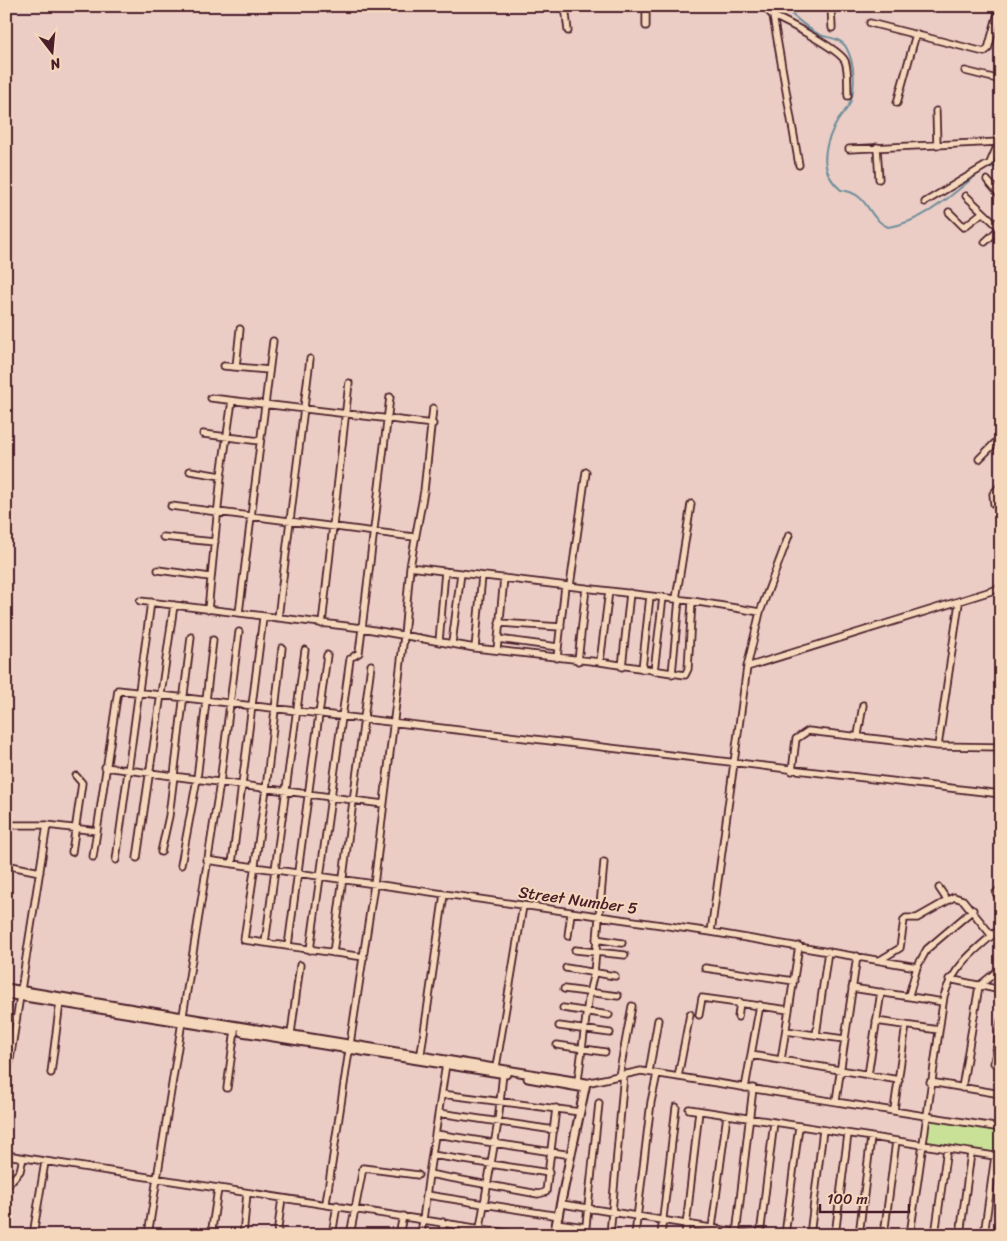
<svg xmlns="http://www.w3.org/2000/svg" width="1007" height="1241" font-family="Sriracha,sans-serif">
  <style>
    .park { fill: #c8e197; stroke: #898061 }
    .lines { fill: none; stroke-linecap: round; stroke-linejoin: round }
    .stream { stroke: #708f9b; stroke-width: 2 }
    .minor-casing { stroke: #4a1f2b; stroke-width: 9 }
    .tertiary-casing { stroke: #4a1f2b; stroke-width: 11 }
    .minor { stroke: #f5d8bb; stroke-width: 5.5 }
    .tertiary { stroke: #f5d8bb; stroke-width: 7 }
    .labels { text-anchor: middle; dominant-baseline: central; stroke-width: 4; stroke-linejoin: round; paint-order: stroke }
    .street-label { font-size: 16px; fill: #4a1f2b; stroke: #f5d8bb }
  </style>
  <rect width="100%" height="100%" fill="#ebcdc5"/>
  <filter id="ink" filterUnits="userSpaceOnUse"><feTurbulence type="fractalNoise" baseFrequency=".02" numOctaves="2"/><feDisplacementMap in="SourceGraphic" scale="10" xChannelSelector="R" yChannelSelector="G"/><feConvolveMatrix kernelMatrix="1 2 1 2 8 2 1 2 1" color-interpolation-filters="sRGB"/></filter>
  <g filter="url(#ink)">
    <path class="park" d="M927 1119 1001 1131V1155L928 1144 924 1139Z"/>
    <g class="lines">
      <path class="stream" d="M783 6C792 15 811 32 823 36 831 38 841 39 846 47 855 64 856 86 850 103 847 110 841 115 837 122 823 146 818 171 841 190 871 194 865 217 888 227 924 222 953 194 980 172
        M986 168 1001 166"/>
      <defs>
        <path id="minor" d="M565 6 568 31
          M646 6V26
          M764 6 773 16 799 165
          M831 6 832 28
          M773 16C787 22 839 49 845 61 849 71 847 85 848 96
          M870 23 984 52 988 49 1000 6
          M965 71 1001 80
          M897 103 916 34
          M936 111 937 145
          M877 147 879 179
          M849 149 999 142
          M987 180 1001 196
          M966 196 983 212
          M925 202 990 163 1001 137
          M949 212 964 227 983 212 1001 229
          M985 242 1000 228
          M224 366 269 370
          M236 367 240 329
          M211 398 433 424
          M1000 417 1001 418
          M203 434 260 441
          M979 459 1001 437
          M190 471 221 476
          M994 504 993 494 1001 485
          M171 506 414 537
          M163 537 215 542
          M410 567 692 601 760 612
          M158 570 210 577
          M570 586 586 472
          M676 599 691 504
          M140 601 362 628 475 648 600 662 685 675 688 669 692 601
          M208 610 221 476 232 401
          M239 613 273 341
          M278 618 310 359
          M499 623 561 627
          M322 624 349 383
          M498 639 558 647
          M439 642 445 571
          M452 643 461 573
          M282 648 266 789 244 940 364 957
          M475 648 482 576
          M497 650 504 578
          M354 656 359 653 390 397
          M557 658 565 586
          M578 661 586 588
          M600 662 609 591
          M622 667 630 593
          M747 667 1001 588
          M642 669 650 596
          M654 671 663 597
          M672 674 679 599
          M858 735 863 705
          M938 746 959 603
          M105 767 383 804
          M792 771 796 739 808 731 938 746 1001 747
          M6 825H47L97 831 118 690 1001 794
          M72 852 82 783 76 776
          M161 852 169 816 191 637
          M93 857 97 831
          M137 858 174 605
          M116 860 151 602
          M206 860 711 932 917 967
          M232 864 263 618
          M6 865 40 872
          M181 865 197 779 213 640
          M939 888 947 900
          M1001 888 996 893 1001 901
          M711 932 747 667 760 612 789 535
          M568 936 571 913
          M596 939 622 943
          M265 943 305 650
          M288 946 327 655
          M310 950 350 659
          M575 950 625 955
          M333 953 371 665
          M880 960 900 948 904 920 906 918H917L954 897 963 900 992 936
          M566 968 615 976
          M705 968 794 981
          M949 979 1001 990
          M852 988 943 1002
          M564 989 618 996
          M909 995 917 967 927 949 973 910
          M563 1008 609 1015
          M699 1015 702 998 789 1010
          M738 1017 740 1002
          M876 1021 939 1030
          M1001 1021 994 1063 1001 1064
          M559 1026 610 1033
          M786 1031 844 1039
          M291 1034 300 965
          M816 1035 828 951
          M557 1045 605 1052
          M751 1055 899 1080
          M420 1060 444 894
          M781 1060 799 946
          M9 1066 47 825
          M496 1067 523 906
          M649 1072 658 1020
          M51 1073 60 1002
          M868 1075 881 992
          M619 1076 632 1006
          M678 1077 690 1014
          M578 1081 589 993 594 973 604 862
          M930 1082 1001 1094
          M586 1083 641 1071 1001 1128
          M227 1088 235 1030
          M745 1088 760 1005
          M962 1088 979 986 1001 968
          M442 1094 580 1112
          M836 1101 857 956
          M689 1109 1001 1157
          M894 1110 906 1025
          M439 1113 554 1130
          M436 1134 571 1155
          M6 1155 520 1235
          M432 1155 549 1173
          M429 1174 446 1064
          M6 1187 20 1171 23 1158
          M427 1195 559 1216
          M326 1203 374 885 404 636 410 567 424 491 433 408
          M562 1204 754 1235
          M556 1223 585 1227
          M480 1228 498 1122 503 1073
          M33 1235 45 1162
          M148 1235 220 783 239 632
          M211 1235 218 1189
          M243 1235 247 1193
          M277 1235 282 1198
          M332 1235 337 1205
          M350 1235 363 1168 418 1175
          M399 1235 403 1216
          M421 1235 429 1174 538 1194 546 1192 556 1108
          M442 1235 443 1222
          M463 1235 464 1226
          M585 1235 599 1103
          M610 1235 624 1074
          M635 1235 651 1102 657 1074
          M661 1235 676 1107
          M685 1235 699 1111
          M711 1235 727 1115
          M736 1235 753 1088
          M760 1235 774 1122
          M785 1235 799 1126
          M810 1235 823 1130
          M835 1235 848 1134
          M859 1235 871 1137
          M884 1235 896 1141
          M910 1235 944 996C953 966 977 948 1001 928
          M935 1235 947 1149
          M960 1235 971 1153
          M984 1235 995 1156"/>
        <path id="tertiary" d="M6 988 586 1083 554 1235
          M6 994 231 1030
          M242 1032 506 1074
          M528 1078 585 1088"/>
      </defs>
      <use href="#minor" class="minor-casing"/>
      <use href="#tertiary" class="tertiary-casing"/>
      <use href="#minor" class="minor"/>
      <use href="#tertiary" class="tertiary"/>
    </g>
  </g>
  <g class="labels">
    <g class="street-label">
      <text transform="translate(578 900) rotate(8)">Street Number 5</text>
    </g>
  </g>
  <rect width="1007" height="1241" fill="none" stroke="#f5d8bb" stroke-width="25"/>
  <rect x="12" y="12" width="982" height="1216" fill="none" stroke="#4a1f2b" stroke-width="2" filter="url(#ink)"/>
  <g transform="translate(52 52) rotate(164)" stroke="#f5d8bb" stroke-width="4" paint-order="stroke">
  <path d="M0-4L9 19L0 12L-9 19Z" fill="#4a1f2b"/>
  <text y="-8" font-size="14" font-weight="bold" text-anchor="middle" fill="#4a1f2b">N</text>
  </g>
  <path d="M820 1204v8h89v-8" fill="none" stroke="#4a1f2b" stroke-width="2.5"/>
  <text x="827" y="1204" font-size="15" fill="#4a1f2b" stroke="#f5d8bb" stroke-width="4" paint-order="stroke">100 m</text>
</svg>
